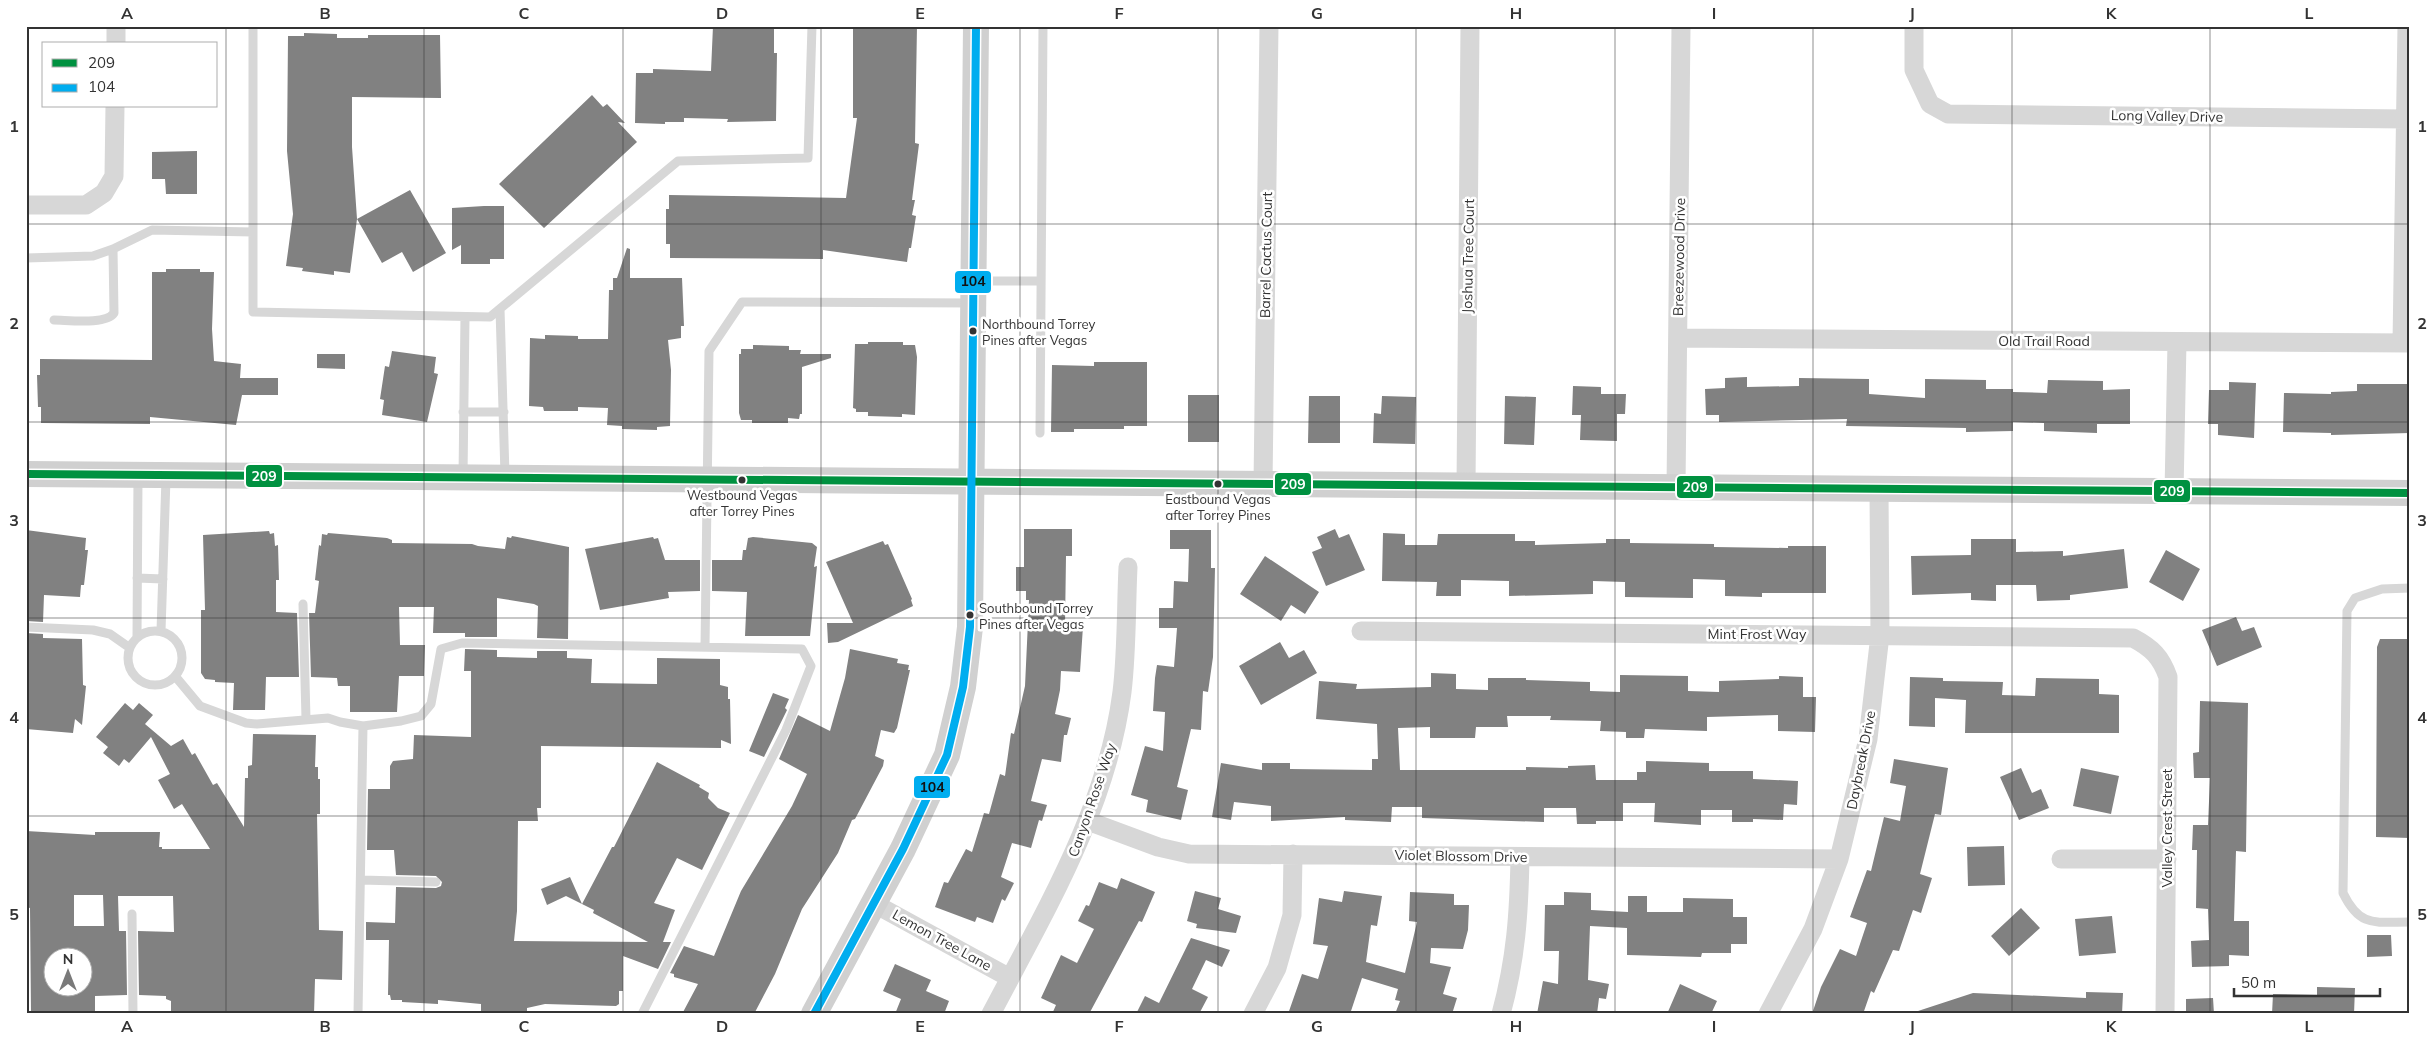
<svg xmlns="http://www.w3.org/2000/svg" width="2436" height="1040" font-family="Mulish,sans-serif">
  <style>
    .building { fill: #818181; fill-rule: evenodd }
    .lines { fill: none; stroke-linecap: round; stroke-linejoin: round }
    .lane { stroke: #d7d7d7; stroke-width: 9 }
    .street { stroke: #d7d7d7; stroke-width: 19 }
    .secondary { stroke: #d0d0d0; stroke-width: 26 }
    .bus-1-casing { stroke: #fff; stroke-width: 11 }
    .bus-2-casing { stroke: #fff; stroke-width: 11 }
    .bus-1 { stroke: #009140; stroke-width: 8 }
    .bus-2 { stroke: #00adef; stroke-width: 8 }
    .grid { fill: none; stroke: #333; stroke-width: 1; stroke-opacity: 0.55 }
    .bus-dot { fill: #333; stroke: #fff; stroke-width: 2 }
    .labels { text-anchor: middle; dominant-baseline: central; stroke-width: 5; stroke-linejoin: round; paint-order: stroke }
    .bus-label { font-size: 13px; fill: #333; stroke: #fff; text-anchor: start }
    .street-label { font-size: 14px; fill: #333; stroke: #fff }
    .line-badge { stroke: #fff; stroke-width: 2 }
    .badge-label { font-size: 14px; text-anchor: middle; font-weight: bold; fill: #fff }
    .pale-badge-label { font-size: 14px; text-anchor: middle; font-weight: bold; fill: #111 }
    .neatline { fill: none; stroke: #333; stroke-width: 2 }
    .grid-label { font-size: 16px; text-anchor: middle; font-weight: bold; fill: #333 }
  </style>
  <rect width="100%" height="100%" fill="#fff"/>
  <path class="building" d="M713 26H774V53H777L776 121 727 122 728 119 684 118V122H665V124L635 123 636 73H653V69L711 71Z
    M853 26H917L915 143 919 144 912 200H915L912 215 916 216 911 248H909L907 262 823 250V259L670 258V244H666V209H669V195L846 198 857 118H853Z
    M304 33 337 34V38H368V35H440L441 98 352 97V147L357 219 410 190 446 253 413 272 402 252 382 263 357 219 350 273 334 271V275L302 271 303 268 286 266 293 214 287 151 288 36H304Z
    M592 95 603 107 607 104 625 123 618 122 637 142 544 228 499 184Z
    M197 151V194H166L165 179H152V152Z
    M484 206H504V259H490V264H461V245L452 250V208Z
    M627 248 630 249V278H682L684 326H681V338L668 340 671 370 670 426 657 427V430L622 429V426L607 425 608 408 578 407V411H544L543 407 529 406 530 338 545 339V335L578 336V339H608L609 290H613V278H617Z
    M166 269H200V272H214L212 329 214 361 241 364 240 378H278V395H242L236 425 150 417V424L41 423V407H38L37 375H40V359L152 360V272H166Z
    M868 342H903V345H915L917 357 915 415 902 414V417L868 416V412H856V409L853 408 855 344H868Z
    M753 345 789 346V350H801L800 354H831V358L802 367V414H800L799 419 788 418V423H752V420H741L739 413V354H741V349H753Z
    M392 351 436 357 434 373 438 374 427 422 382 415 384 400 380 399 385 366 389 367Z
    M317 354H345V369L317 368Z
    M1094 362H1147V426H1124V429H1074V432H1051L1052 365 1094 366Z
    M1747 377V387L1799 386V378L1869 379V394L1925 398V379L1986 380V389H2013V392L2047 393 2048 380 2103 381V390L2130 389V424H2097V433L2044 431V423L2013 422V431L1966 432V428L1846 426 1847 419 1719 422V415H1706L1705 389 1725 388V378Z
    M2229 382 2256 383 2254 438 2218 435V424H2208L2209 390H2229Z
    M2357 384H2410V433L2331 435V433L2283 432 2284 393 2331 394V392L2357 391Z
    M1573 386 1601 387V394H1626L1625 414H1617V441L1580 440 1581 415H1572Z
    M1188 395H1219V442H1188Z
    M1309 396H1340V443H1308Z
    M1382 396 1416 397 1415 444 1373 443 1374 413 1381 414Z
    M1505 396 1536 397 1534 445 1504 444Z
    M1024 529H1072V556H1066L1065 626H1083L1080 672 1061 671 1060 690 1055 714 1071 718 1067 735H1064L1061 762 1042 759 1031 801 1047 805 1042 821 1039 820 1031 848 1012 843 1001 877 1014 883 1005 901 1002 899 993 923 977 917 975 922 935 907 944 882 948 883 966 849 972 852 984 813 989 814 1000 774 1005 776 1011 733 1014 734 1025 686 1029 600H1026V591H1016V567H1024Z
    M1335 529 1339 538 1349 534 1365 570 1326 586 1312 552 1322 548 1317 537Z
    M26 530 86 538 85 550H88L84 585H81L80 597 44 595 43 622 26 621Z
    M1170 530H1211V568H1215L1213 657 1208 692 1203 691 1201 730 1191 729 1177 787 1188 790 1181 820 1146 812 1148 800 1131 795 1145 746 1163 751 1165 712 1153 711 1155 678 1157 665 1174 667 1177 628H1159V608H1173L1174 581 1188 582 1189 549H1170Z
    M269 531 270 534 274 533 275 546 278 545 279 580H276V612L297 613 299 677H266L265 710H233L234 683 215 682V680L205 679 201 673V610H205L203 535Z
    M328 533 387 538 392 540V543L472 544 478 546 505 549 507 537 511 538 512 536 569 547 568 639 537 638 538 606 534 604 497 598V637H465V633H433L434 607H399L400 645H425L424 676H399L397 712H350V686H338L337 678 311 677 309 613H315L319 581 315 580 319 545 321 546 322 534 327 535Z
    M1383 533 1405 534V545H1437L1438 534H1515V541H1535V545L1606 543V539H1630V543L1714 544V547L1788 548V546H1826V593H1762V597L1725 596V580L1693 579V598L1625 597V582L1593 581V594L1509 596V581L1461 580V596H1436L1437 582 1382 581Z
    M653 537 654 539 658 538 665 560H700V591L668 592 669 598 600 610 585 549Z
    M753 537 812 543 817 547 814 567 817 566 810 636H745L747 592 712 591V560H742L743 550H746L748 538Z
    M1971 539H2016V552L2063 551V556L2124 549 2128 588 2070 595V600L2037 601 2036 585H1996V601L1971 600V593L1912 595 1911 556 1971 555Z
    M883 541 885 545 888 544 912 599 911 600 913 606 838 642 828 643 827 623H853L826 562Z
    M2166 550 2200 569 2183 601 2149 582Z
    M1265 556 1319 592 1305 614 1291 605 1281 621 1240 594Z
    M2236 617 2242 631 2254 627 2262 647 2217 666 2202 630Z
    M26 633 43 634V638L82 639 83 685 86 686 82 725 75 719 73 733 26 729Z
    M2380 639H2410V838L2376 837 2377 647Z
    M1280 642 1289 658 1304 650 1317 673 1261 705 1239 666Z
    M465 649 497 650V657L537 658V651H567V658L592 659 591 683 657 684V658L720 659V685L728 687V699H730L731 744 721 740V748L541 746V808H537L538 821H518L517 911 514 941 648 942 593 913 594 910 582 904 612 847H614L657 762 700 785 699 787 709 793 708 798 718 808 730 813 702 870 677 858 654 903 675 910 663 942H671L658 969 623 956V991H619V1004L616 1006 545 1004 527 1008V1014H481V1004L438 1000V1004L402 1002V1000H391L390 995H388L389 940H366V922L395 923 396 887 436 888 441 886 442 882 436 876 396 875 394 850H367L368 789H390V766L393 761 413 759 414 735 471 737V671H464Z
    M850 649 898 659 897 663 909 665 908 670H910L897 728 894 733 881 730 875 756 884 760 883 766 855 819 852 820 838 853 802 909 775 974 754 1014H682L698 984 674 977V974L670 973 684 946 714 956 741 891 792 806 807 774 779 759 798 715 830 731 845 678Z
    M1431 673 1456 674V689L1488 690V678H1526V680L1590 682V691L1620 692V675L1688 676V691L1719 692V681L1779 679V676L1803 677V697H1816L1815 732 1778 731V715L1707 717V731L1645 729 1644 738H1626V732L1600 731 1601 721 1550 720 1551 716H1507L1508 727H1476L1475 738H1430V727L1398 728 1400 770H1526V767L1568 768V766L1595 765 1596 780H1637V772H1646V761L1709 763V771H1753V779L1798 781 1797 805 1784 804 1783 820 1753 819V822H1732V810H1701V825L1654 822 1655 803H1623V821H1596V824H1577L1576 808H1544V822L1422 818V807H1392L1391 822 1345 820V817L1271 821V806L1234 802 1231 820 1212 817 1221 763 1262 770V763H1290V769L1372 770V759H1378L1377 724 1316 719 1319 681 1357 684 1356 689 1431 687Z
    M1910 677 1943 678V681L2003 682 2002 695 2035 696 2036 678 2099 679V694L2119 695V733H1965L1966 700 1935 698V727L1909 726Z
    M773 693 789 699 785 708 787 710 764 757 749 751Z
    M2200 701 2248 703 2246 852 2236 851 2234 921H2249V956L2229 955V966L2192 967 2191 941 2209 940 2208 909 2196 908 2197 850H2192L2193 825H2208L2210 778H2194L2193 753 2199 752Z
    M125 703 133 710 139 703 153 715 145 724 171 746 183 739 192 755 195 753 213 785 217 783 244 827 245 778H248V766L252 765 253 734 316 735 315 767H318V779H320V814H317L319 930 343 931 342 980 315 979 314 1014H171V1001L166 999V996L139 995 138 931 174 932 173 896H118L119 931H126L127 995 95 996V1014H31L30 908 26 907V831L95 835V832H160L159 847H162V849H210L182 804 174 809 158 780 170 774 151 737 129 763 124 759 119 766 103 753 108 747 96 737ZM74 895H103L104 926H74ZM52 958H82V988H52Z
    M1894 759 1948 768 1941 815 1935 814 1920 874 1932 878 1921 913 1913 910 1899 951 1893 950 1874 993 1871 991 1863 1014H1812L1821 987 1840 949 1856 956 1867 923 1850 917 1867 870 1871 871 1884 817 1900 821 1906 786 1890 783Z
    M2021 768 2032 793 2041 789 2049 808 2019 820 2000 777Z
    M2081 768 2119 776 2111 814 2073 806Z
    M2004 846 2005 885 1968 886 1967 847Z
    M570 877 582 904 566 896 547 905 541 889Z
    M1121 878 1155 892 1142 922 1139 921 1089 1014H1052L1056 1005 1041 998 1061 955 1077 963 1094 929 1078 921 1086 905 1089 906 1099 882 1117 889Z
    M1195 891 1221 898 1218 909 1241 916 1236 933 1196 928 1197 924 1187 921Z
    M1344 891 1382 896 1377 926 1371 925 1366 962 1405 973 1417 922 1409 921 1410 892 1454 894V905H1469L1468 930 1463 949 1431 948 1430 963 1451 967 1443 994 1457 998 1452 1014H1395L1400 1001 1395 1000 1398 989 1362 978 1350 1014H1288L1302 974 1318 979 1328 946 1313 944 1319 898 1342 902Z
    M1564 892 1591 893V910L1628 912V896H1647V912H1683V898L1733 899V917H1747V944H1731V953H1702L1701 957 1627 955V928L1590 926 1588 980 1609 984 1606 999 1599 998 1597 1014H1537L1543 981 1558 984 1559 951H1544L1545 905H1564Z
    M2021 908 2040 928 2009 956 1991 936Z
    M2112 916 2116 953 2079 956 2075 919Z
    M2367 935H2391L2392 956 2367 957Z
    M1191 938 1230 950 1222 967 1206 960 1192 989 1208 997 1199 1014H1136L1145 996 1159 1003Z
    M895 964 931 980 926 991 949 1001 944 1014H895L901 999 883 991Z
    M1680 984 1717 1001 1711 1014H1667Z
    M2317 987 2355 988 2354 1014H2272L2273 994 2317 995Z
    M2086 992 2123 993 2122 1014H1919L1918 1011 1973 993 2086 998Z
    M2213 998 2214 1014H2186V999Z"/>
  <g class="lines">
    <path class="lane" d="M253 26V312L490 317 678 161 808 158 812 26
      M26 258 93 256 113 249 152 230 253 232
      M976 281H1041
      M500 309 505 475
      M54 320C68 320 106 325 114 313L113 249
      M463 412H504
      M1040 433 1043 26
      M463 476 465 317
      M137 578 163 579
      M2410 588 2382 589 2355 598 2347 611 2343 893C2360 928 2375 922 2410 922
      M303 604 306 719
      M26 627 93 630 110 634 130 648
      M128 658a27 27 0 1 1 54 0a27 27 0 1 1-54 0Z
      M161 631 166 478
      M137 638 138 477
      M705 647 709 351 742 302 972 303
      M175 676 200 706 246 723 257 724 328 718 340 722 363 726 401 721 421 716 431 704 441 649 462 643 802 649 811 666 786 730 642 1014
      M361 880 436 882
      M132 914 133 1014
      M358 1014 363 726"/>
    <path class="street" d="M1914 26V70L1930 104 1948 114 2406 119
      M116 44V26
      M26 205H86L104 193 114 176 115 106
      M1678 338 2410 343
      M2402 343 2407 26
      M1263 484 1269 26
      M1466 486 1470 26
      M1676 488 1681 26
      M2174 492 2177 342
      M1361 631 2133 638C2152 648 2161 657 2168 677L2165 1014
      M1088 821 1158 847 1189 854 1839 859
      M2061 859H2167
      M873 903 1010 978
      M991 1014C1045 911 1107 809 1122 692 1127 651 1126 608 1128 567
      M1253 1014 1277 968 1292 915 1293 854
      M1501 1014C1516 959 1519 913 1520 857
      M1768 1014 1813 929 1839 859 1868 739 1880 635 1879 489"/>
    <path class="secondary" d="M26 474 2410 493
      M814 1014 903 849 947 755 963 687 970 627 976 26"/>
    <defs>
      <path id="bus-1" d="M26 474 2410 493"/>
      <path id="bus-2" d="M814 1014 903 849 947 755 963 687 970 627 976 26"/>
    </defs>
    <use href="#bus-1" class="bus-1-casing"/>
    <use href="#bus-2" class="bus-2-casing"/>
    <use href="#bus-1" class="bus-1"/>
    <use href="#bus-2" class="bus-2"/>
  </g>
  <path class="grid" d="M226 26V1014M424 26V1014M623 26V1014M821 26V1014M1020 26V1014M1218 26V1014M1416 26V1014M1615 26V1014M1813 26V1014M2012 26V1014M2210 26V1014M26 224H2410M26 422H2410M26 618H2410M26 816H2410"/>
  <g class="bus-dot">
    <circle cx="973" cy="331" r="4.5"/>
    <circle cx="742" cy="480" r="4.5"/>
    <circle cx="1218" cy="484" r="4.5"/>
    <circle cx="970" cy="615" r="4.5"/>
  </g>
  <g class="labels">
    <g class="bus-label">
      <text x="982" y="324">Northbound Torrey<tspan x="982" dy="16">Pines after Vegas</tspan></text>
      <text x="742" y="495" text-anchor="middle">Westbound Vegas<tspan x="742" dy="16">after Torrey Pines</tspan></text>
      <text x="1218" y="499" text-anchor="middle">Eastbound Vegas<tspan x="1218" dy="16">after Torrey Pines</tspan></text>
      <text x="979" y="608">Southbound Torrey<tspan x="979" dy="16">Pines after Vegas</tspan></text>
    </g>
    <g class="street-label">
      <text transform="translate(2167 116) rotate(1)">Long Valley Drive</text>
      <text transform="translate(1266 255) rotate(-89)">Barrel Cactus Court</text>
      <text transform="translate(1468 256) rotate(-89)">Joshua Tree Court</text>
      <text transform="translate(1679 257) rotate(-89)">Breezewood Drive</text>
      <text x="2044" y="341">Old Trail Road</text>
      <text x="1757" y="634">Mint Frost Way</text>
      <text transform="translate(1861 760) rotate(-79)">Daybreak Drive</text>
      <text transform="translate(1092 800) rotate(-71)">Canyon Rose Way</text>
      <text transform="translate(2167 828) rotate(-90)">Valley Crest Street</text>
      <text transform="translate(1461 856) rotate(1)">Violet Blossom Drive</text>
      <text transform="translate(942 940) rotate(29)">Lemon Tree Lane</text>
    </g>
  </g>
  <g class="line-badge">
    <rect x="954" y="270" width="38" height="24" rx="5" fill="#00adef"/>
    <rect x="245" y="464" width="38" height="24" rx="5" fill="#009140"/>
    <rect x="1274" y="472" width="38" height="24" rx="5" fill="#009140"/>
    <rect x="1676" y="475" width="38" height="24" rx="5" fill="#009140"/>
    <rect x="2153" y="479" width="38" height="24" rx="5" fill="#009140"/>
    <rect x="913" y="775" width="38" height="24" rx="5" fill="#00adef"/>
  </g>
  <g class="badge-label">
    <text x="264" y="481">209</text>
    <text x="1293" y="489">209</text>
    <text x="1695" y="492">209</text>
    <text x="2172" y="496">209</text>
  </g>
  <g class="pale-badge-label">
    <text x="973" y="286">104</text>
    <text x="932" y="792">104</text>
  </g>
  <rect width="2436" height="1040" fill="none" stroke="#ffffff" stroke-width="55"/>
  <rect x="42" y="42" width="175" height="65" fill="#ffffff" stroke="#adadad"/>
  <rect x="52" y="59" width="25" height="8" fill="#009140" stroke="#adadad"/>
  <text x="88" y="68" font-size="15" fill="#333333">209</text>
  <rect x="52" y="84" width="25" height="8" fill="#00adef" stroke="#adadad"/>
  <text x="88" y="92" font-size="15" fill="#333333">104</text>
  <g transform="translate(68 972)"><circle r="24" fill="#ffffff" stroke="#adadad"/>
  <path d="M0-4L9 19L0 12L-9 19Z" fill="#7a7a7a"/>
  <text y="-8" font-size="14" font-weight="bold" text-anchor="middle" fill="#333333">N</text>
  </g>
  <path d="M2234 988v8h146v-8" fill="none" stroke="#333333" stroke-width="2.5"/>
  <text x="2241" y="988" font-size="15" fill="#333333" stroke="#ffffff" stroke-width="4" paint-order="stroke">50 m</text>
  <rect x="28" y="28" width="2380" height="984" class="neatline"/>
  <g class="grid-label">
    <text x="127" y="19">A</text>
    <text x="325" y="19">B</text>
    <text x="524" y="19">C</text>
    <text x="722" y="19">D</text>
    <text x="920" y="19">E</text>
    <text x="1119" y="19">F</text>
    <text x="1317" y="19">G</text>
    <text x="1516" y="19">H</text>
    <text x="1714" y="19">I</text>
    <text x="1912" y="19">J</text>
    <text x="2111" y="19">K</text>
    <text x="2309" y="19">L</text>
    <text x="14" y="132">1</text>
    <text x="2422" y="132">1</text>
    <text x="14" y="329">2</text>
    <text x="2422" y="329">2</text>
    <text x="14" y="526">3</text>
    <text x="2422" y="526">3</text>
    <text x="14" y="723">4</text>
    <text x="2422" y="723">4</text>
    <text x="14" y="920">5</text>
    <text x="2422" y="920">5</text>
    <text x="127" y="1032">A</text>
    <text x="325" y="1032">B</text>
    <text x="524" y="1032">C</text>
    <text x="722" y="1032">D</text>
    <text x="920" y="1032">E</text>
    <text x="1119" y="1032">F</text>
    <text x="1317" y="1032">G</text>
    <text x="1516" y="1032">H</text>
    <text x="1714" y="1032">I</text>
    <text x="1912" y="1032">J</text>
    <text x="2111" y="1032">K</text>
    <text x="2309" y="1032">L</text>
  </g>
</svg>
